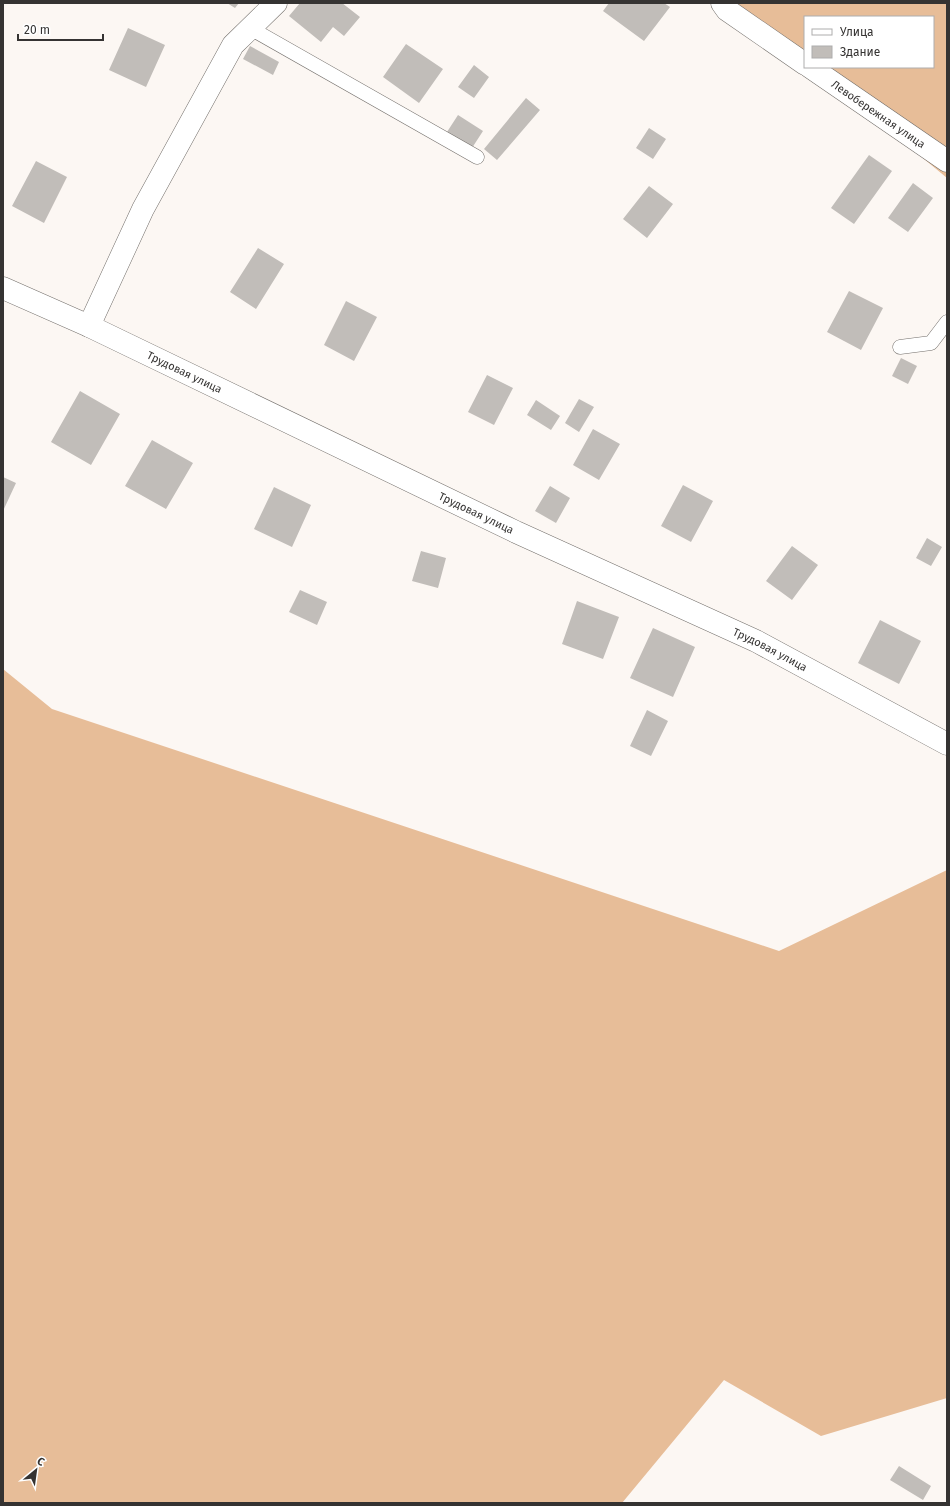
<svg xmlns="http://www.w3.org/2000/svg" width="950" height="1506" font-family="'Fira Sans',sans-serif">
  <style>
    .forest { fill: #e7bd98 }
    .building { fill: #c1bdb9 }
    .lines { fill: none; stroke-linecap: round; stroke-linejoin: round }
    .lane-casing { stroke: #736f6b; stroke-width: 15 }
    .street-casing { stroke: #736f6b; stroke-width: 23 }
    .lane { stroke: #fff; stroke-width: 14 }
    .street { stroke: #fff; stroke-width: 22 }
    .labels { text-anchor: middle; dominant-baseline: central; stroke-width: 3; stroke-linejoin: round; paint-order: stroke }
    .street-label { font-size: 11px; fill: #353332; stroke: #fff }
  </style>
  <rect width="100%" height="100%" fill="#fcf7f3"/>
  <path class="forest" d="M736 3H947V178L813 67H933V17H805V60Z
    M3 669 52 709 779 951 947 870V1398L821 1436 724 1380 622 1503H3Z"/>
  <path class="building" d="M227 3H239L235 8Z
    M300 3H342L360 17 344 36 333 27 321 42 289 16Z
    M609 3H664L670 7 644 41 603 11Z
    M128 28 165 45 146 87 109 70Z
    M406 44 443 69 419 103 383 77Z
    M250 46 279 62 273 75 243 59Z
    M474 65 489 77 474 98 458 87Z
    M526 98 540 110 497 160 484 149Z
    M458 115 483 131 472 148 447 132Z
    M649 128 666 139 653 159 636 148Z
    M869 155 892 171 854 224 831 208Z
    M36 161 67 177 44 223 12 206Z
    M913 183 933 198 908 232 888 218Z
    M649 186 673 204 647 238 623 219Z
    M258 248 284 264 256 309 230 292Z
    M849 291 883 308 861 350 827 332Z
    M346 301 377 317 354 361 324 345Z
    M901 358 917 366 908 384 892 376Z
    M487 375 513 388 494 425 468 412Z
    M80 391 120 414 91 465 51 442Z
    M579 399 594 407 579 432 565 423Z
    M536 400 560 416 551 430 527 415Z
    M593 429 620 444 599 480 573 465Z
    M152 440 193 463 166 509 125 486Z
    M3 477 16 483 3 511Z
    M683 485 713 501 691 542 661 526Z
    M550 486 570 498 556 523 535 511Z
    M274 487 311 505 292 547 254 529Z
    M927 538 942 547 931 566 916 558Z
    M792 546 818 565 792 600 766 581Z
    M421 551 446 558 438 588 412 581Z
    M300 590 327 602 317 625 289 612Z
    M577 601 619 617 603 659 562 644Z
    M880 620 921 641 899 684 858 663Z
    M653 628 695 647 673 697 630 678Z
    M647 710 668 721 651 756 630 746Z
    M899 1466 931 1486 923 1500 890 1480Z"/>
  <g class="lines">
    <defs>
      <path id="lane" d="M250 28 477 157
        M900 347 931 343 947 322"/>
      <g id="street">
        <path d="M722 3 727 10 805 64"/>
        <path id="s1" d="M810 67 947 161"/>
        <path id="s2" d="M3 288 89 326 516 532 756 641 947 744"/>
        <path d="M89 326 143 209 233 45 276 3"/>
      </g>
    </defs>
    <use href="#lane" class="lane-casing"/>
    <use href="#street" class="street-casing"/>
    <use href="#lane" class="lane"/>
    <use href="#street" class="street"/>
  </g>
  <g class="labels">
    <g class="street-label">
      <text stroke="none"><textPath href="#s1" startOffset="83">Левобережная улица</textPath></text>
      <text stroke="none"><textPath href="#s2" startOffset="200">Трудовая улица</textPath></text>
      <text stroke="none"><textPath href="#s2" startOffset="524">Трудовая улица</textPath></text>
      <text stroke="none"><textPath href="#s2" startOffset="848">Трудовая улица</textPath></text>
    </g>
  </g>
  <rect width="950" height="1506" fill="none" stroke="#353332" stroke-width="8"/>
  <rect x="804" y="16" width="130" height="52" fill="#ffffff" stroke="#aeadad"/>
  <rect x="812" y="29" width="20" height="6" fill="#ffffff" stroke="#aeadad"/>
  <text x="840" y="36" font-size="12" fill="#353332">Улица</text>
  <rect x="812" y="46" width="20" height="12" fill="#c1bdb9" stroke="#aeadad"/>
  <text x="840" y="56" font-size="12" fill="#353332">Здание</text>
  <g transform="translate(36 1470) rotate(29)" stroke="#ffffff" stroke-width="3" paint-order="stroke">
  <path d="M0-3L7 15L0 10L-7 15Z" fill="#353332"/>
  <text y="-6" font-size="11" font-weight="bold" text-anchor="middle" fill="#353332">С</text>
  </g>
  <path d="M18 34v6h85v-6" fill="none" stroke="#353332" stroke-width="2"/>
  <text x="24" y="34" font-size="12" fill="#353332" stroke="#ffffff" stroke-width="3" paint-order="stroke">20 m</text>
</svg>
